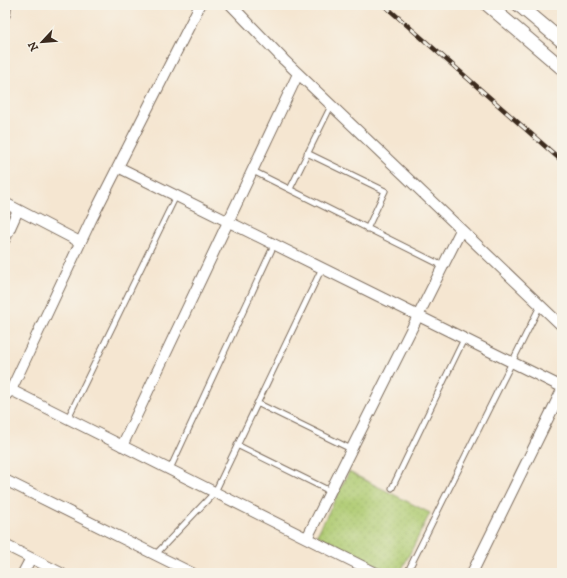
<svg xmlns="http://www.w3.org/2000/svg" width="567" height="578" font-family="'IM FELL DW Pica',serif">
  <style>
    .park { fill: url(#park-dots); stroke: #747a48 }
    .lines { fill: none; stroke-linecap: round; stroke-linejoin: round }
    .service-casing { stroke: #7c6c5d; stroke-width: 7 }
    .minor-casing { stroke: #7c6c5d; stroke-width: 12 }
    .tertiary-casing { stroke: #7c6c5d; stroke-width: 15 }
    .service { stroke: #fff; stroke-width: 5 }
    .minor { stroke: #fff; stroke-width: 10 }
    .tertiary { stroke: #fff; stroke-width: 13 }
    .rail-casing { stroke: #3b2a1e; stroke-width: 4.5 }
    .rail { stroke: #f7f3e8; stroke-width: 3; stroke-dasharray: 9; stroke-linecap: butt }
  </style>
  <defs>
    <pattern id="park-dots" width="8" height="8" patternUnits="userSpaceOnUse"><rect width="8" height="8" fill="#aecb71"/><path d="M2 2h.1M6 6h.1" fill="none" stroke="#97ae61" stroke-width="1.8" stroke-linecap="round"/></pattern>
  </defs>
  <rect width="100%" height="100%" fill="#f7f3e8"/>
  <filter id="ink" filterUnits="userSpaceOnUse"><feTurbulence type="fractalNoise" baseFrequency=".025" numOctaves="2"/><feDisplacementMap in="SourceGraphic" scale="8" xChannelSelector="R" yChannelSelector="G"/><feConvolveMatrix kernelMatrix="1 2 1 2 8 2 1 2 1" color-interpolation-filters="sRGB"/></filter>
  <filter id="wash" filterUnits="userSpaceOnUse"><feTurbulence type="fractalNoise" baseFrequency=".012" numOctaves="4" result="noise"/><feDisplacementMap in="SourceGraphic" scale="16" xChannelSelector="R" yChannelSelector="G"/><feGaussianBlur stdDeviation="0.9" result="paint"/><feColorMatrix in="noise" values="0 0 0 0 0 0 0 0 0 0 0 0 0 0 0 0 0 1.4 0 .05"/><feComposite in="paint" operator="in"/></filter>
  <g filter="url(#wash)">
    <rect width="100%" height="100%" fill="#f5e6d1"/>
    <path class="park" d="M349 472 430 513 400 573H392L317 535Z"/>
  </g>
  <g filter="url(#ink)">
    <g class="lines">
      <defs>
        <path id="service" d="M307 153 385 191 367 229
          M253 171 443 266
          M290 189 331 106
          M257 403 351 449
          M68 418 176 196
          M237 445 330 491
          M170 469 274 245
          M392 488 464 339
          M155 555 215 492 322 268
          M407 573 540 306"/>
        <path id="minor" d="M231 5 284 60 562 326
          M5 14 6 5
          M118 167 562 387
          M5 203 80 242
          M5 239 18 210
          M11 390 376 573
          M5 396 11 390 91 220 200 5
          M122 446 298 74
          M5 480 192 573
          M307 538 461 230
          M5 545 61 573
          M23 573 31 558
          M472 573 562 390"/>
        <path id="tertiary" d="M488 5 562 68
          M519 5 562 41"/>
      </defs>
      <use href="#service" class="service-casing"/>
      <use href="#minor" class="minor-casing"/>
      <use href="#tertiary" class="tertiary-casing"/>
      <use href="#service" class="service"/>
      <use href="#minor" class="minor"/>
      <use href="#tertiary" class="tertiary"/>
      <defs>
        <path id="rail" d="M384 5 562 161"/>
      </defs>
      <use href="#rail" class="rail-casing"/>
      <use href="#rail" class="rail"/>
    </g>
  </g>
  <rect width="567" height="578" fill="none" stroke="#f7f3e8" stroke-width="20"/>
  <g transform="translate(42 42) rotate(244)" stroke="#f7f3e8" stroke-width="3" paint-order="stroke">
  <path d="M0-3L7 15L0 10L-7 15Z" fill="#3b2a1e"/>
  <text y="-6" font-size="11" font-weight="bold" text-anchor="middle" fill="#3b2a1e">N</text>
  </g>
</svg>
